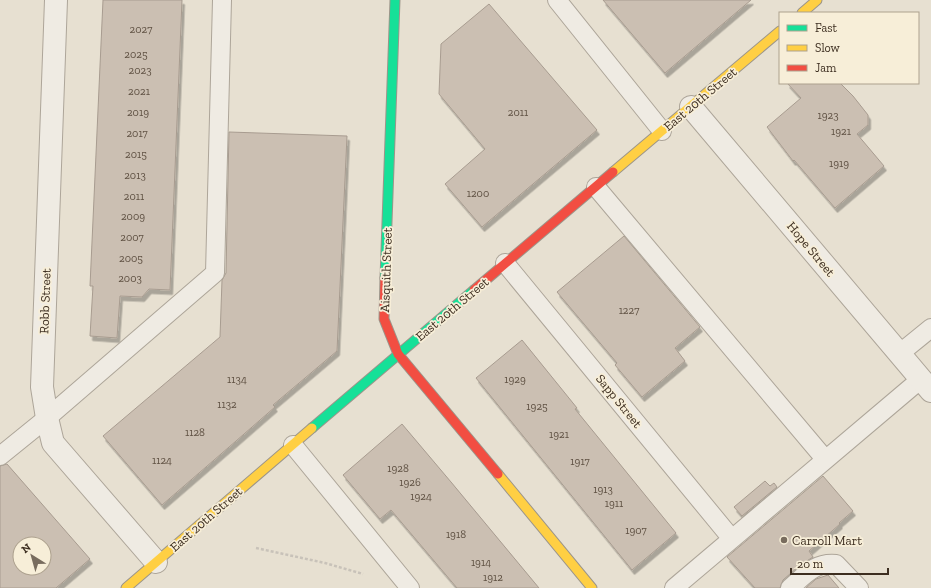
<svg xmlns="http://www.w3.org/2000/svg" width="931" height="588" font-family="'Zilla Slab',serif">
  <style>
    .building { fill: #cbbfb2; stroke: #a89c90; fill-rule: evenodd; filter: url(#shadow) }
    .lines { fill: none; stroke-linecap: round; stroke-linejoin: round }
    .lane-casing { stroke: #ada599; stroke-width: 20 }
    .street-casing { stroke: #ada599; stroke-width: 24 }
    .fast-casing { stroke: #9c958a; stroke-width: 11 }
    .slow-casing { stroke: #9c958a; stroke-width: 11 }
    .jam-casing { stroke: #9c958a; stroke-width: 11 }
    .path { stroke: #c8c2b9; stroke-width: 2.5; stroke-dasharray: 3 2; stroke-linecap: butt }
    .lane { stroke: #efebe3; stroke-width: 18 }
    .street { stroke: #efebe3; stroke-width: 22 }
    .fast { stroke: #16e098; stroke-width: 9 }
    .slow { stroke: #ffcf43; stroke-width: 9 }
    .jam { stroke: #f24e42; stroke-width: 9 }
    .poi-dot { fill: #786c5e; stroke: #f7eed8; stroke-width: 1.5 }
    .labels { text-anchor: middle; dominant-baseline: central; stroke-width: 3.5; stroke-linejoin: round; paint-order: stroke }
    .number-label { font-size: 11px; fill: #605244 }
    .street-label { font-size: 13px; fill: #3d2e20; stroke: #f7eed8 }
    .poi-label { font-size: 13px; fill: #3d2e20; stroke: #f7eed8; text-anchor: start }
  </style>
  <defs>
    <filter id="shadow"><feDropShadow dx="2.5" dy="4.5" stdDeviation="0" flood-color="#0004"/></filter>
  </defs>
  <rect width="100%" height="100%" fill="#e7e0d1"/>
  <path class="building" d="M103 0H182L170 290 149 289 142 297 120 296 117 338 90 336 93 286H90Z
    M603 0H751L665 73Z
    M489 4 597 130 482 227 445 184 485 149 439 94 441 44Z
    M787 83H840L853 96 868 115V125L857 134 884 166 835 208 794 160 793 161 767 127 801 98Z
    M229 132 347 136 337 351 273 405 275 407 236 441 162 505 103 436 220 337 222 280 226 273Z
    M624 236 700 327 675 348 685 361 642 397 615 365 617 363 557 292Z
    M522 340 577 408 575 409 597 436 676 533 632 570 476 378Z
    M402 424 451 482 539 588H457L391 510 380 519 343 475Z
    M7 464 90 559 56 588H0V466ZM20 544H44V568H20Z
    M823 476 853 511 839 523 840 524 809 551 813 557 799 566 783 580 780 588H755L727 557Z
    M765 481 770 486 774 483 777 487 742 516 734 507Z
    M828 575 839 588H806L816 579Z"/>
  <g class="lines">
    <defs>
      <path id="lane" d="M557 0 662 131
        M596 187 825 459
        M505 263 732 539
        M899 354 931 328
        M293 445 410 588
        M0 456 47 418 215 273 222 0
        M674 588 921 379
        M790 588C805 575 815 562 836 564L859 588"/>
      <path id="street" d="M56 0 42 387 47 418 53 443 156 562
        M691 107 931 391"/>
      <path id="fast" d="M385 278 395 0
        M312 428 474 290"/>
      <path id="slow" d="M802 13 817 0
        M613 172 780 31
        M498 474 592 588
        M126 588 312 428"/>
      <path id="jam" d="M385 278 384 319 398 354 498 474
        M474 290 613 172"/>
    </defs>
    <use href="#lane" class="lane-casing"/>
    <use href="#street" class="street-casing"/>
    <use href="#fast" class="fast-casing"/>
    <use href="#slow" class="slow-casing"/>
    <use href="#jam" class="jam-casing"/>
    <path class="path" d="M256 548 325 563 363 574"/>
    <use href="#lane" class="lane"/>
    <use href="#street" class="street"/>
    <use href="#fast" class="fast"/>
    <use href="#slow" class="slow"/>
    <use href="#jam" class="jam"/>
  </g>
  <circle class="poi-dot" cx="784" cy="540" r="4"/>
  <g class="labels">
    <g class="number-label">
      <text x="141" y="29">2027</text>
      <text x="136" y="54">2025</text>
      <text x="140" y="70">2023</text>
      <text x="139" y="91">2021</text>
      <text x="138" y="112">2019</text>
      <text x="518" y="112">2011</text>
      <text x="828" y="115">1923</text>
      <text x="841" y="131">1921</text>
      <text x="137" y="133">2017</text>
      <text x="136" y="154">2015</text>
      <text x="839" y="163">1919</text>
      <text x="135" y="175">2013</text>
      <text x="478" y="193">1200</text>
      <text x="134" y="196">2011</text>
      <text x="133" y="216">2009</text>
      <text x="132" y="237">2007</text>
      <text x="131" y="258">2005</text>
      <text x="130" y="278">2003</text>
      <text x="629" y="310">1227</text>
      <text x="237" y="379">1134</text>
      <text x="515" y="379">1929</text>
      <text x="227" y="404">1132</text>
      <text x="537" y="406">1925</text>
      <text x="195" y="432">1128</text>
      <text x="559" y="434">1921</text>
      <text x="162" y="460">1124</text>
      <text x="580" y="461">1917</text>
      <text x="398" y="468">1928</text>
      <text x="410" y="482">1926</text>
      <text x="603" y="489">1913</text>
      <text x="421" y="496">1924</text>
      <text x="614" y="503">1911</text>
      <text x="636" y="530">1907</text>
      <text x="456" y="534">1918</text>
      <text x="481" y="562">1914</text>
      <text x="493" y="577">1912</text>
    </g>
    <g class="street-label">
      <text transform="translate(700 99) rotate(-40)">East 20th Street</text>
      <text transform="translate(811 249) rotate(50)">Hope Street</text>
      <text transform="translate(386 270) rotate(-88)">Aisquith Street</text>
      <text transform="translate(45 301) rotate(-88)">Robb Street</text>
      <text transform="translate(452 309) rotate(-40)">East 20th Street</text>
      <text transform="translate(619 401) rotate(51)">Sapp Street</text>
      <text transform="translate(206 519) rotate(-41)">East 20th Street</text>
    </g>
    <g class="poi-label">
      <text x="792" y="540">Carroll Mart</text>
    </g>
  </g>
  <rect x="779" y="12" width="140" height="72" fill="#f7eed8" stroke="#ada18e"/>
  <rect x="787" y="25" width="20" height="6" fill="#16e098" stroke="#ada18e"/>
  <text x="815" y="32" font-size="12" fill="#3d2e20">Fast</text>
  <rect x="787" y="45" width="20" height="6" fill="#ffcf43" stroke="#ada18e"/>
  <text x="815" y="52" font-size="12" fill="#3d2e20">Slow</text>
  <rect x="787" y="65" width="20" height="6" fill="#f24e42" stroke="#ada18e"/>
  <text x="815" y="72" font-size="12" fill="#3d2e20">Jam</text>
  <g transform="translate(32 556) rotate(323)"><circle r="19" fill="#f7eed8" stroke="#ada18e"/>
  <path d="M0-3L7 15L0 10L-7 15Z" fill="#786c5e"/>
  <text y="-6" font-size="11" font-weight="bold" text-anchor="middle" fill="#3d2e20">N</text>
  </g>
  <path d="M791 568v6h97v-6" fill="none" stroke="#3d2e20" stroke-width="2"/>
  <text x="797" y="568" font-size="12" fill="#3d2e20" stroke="#f7eed8" stroke-width="3" paint-order="stroke">20 m</text>
</svg>
